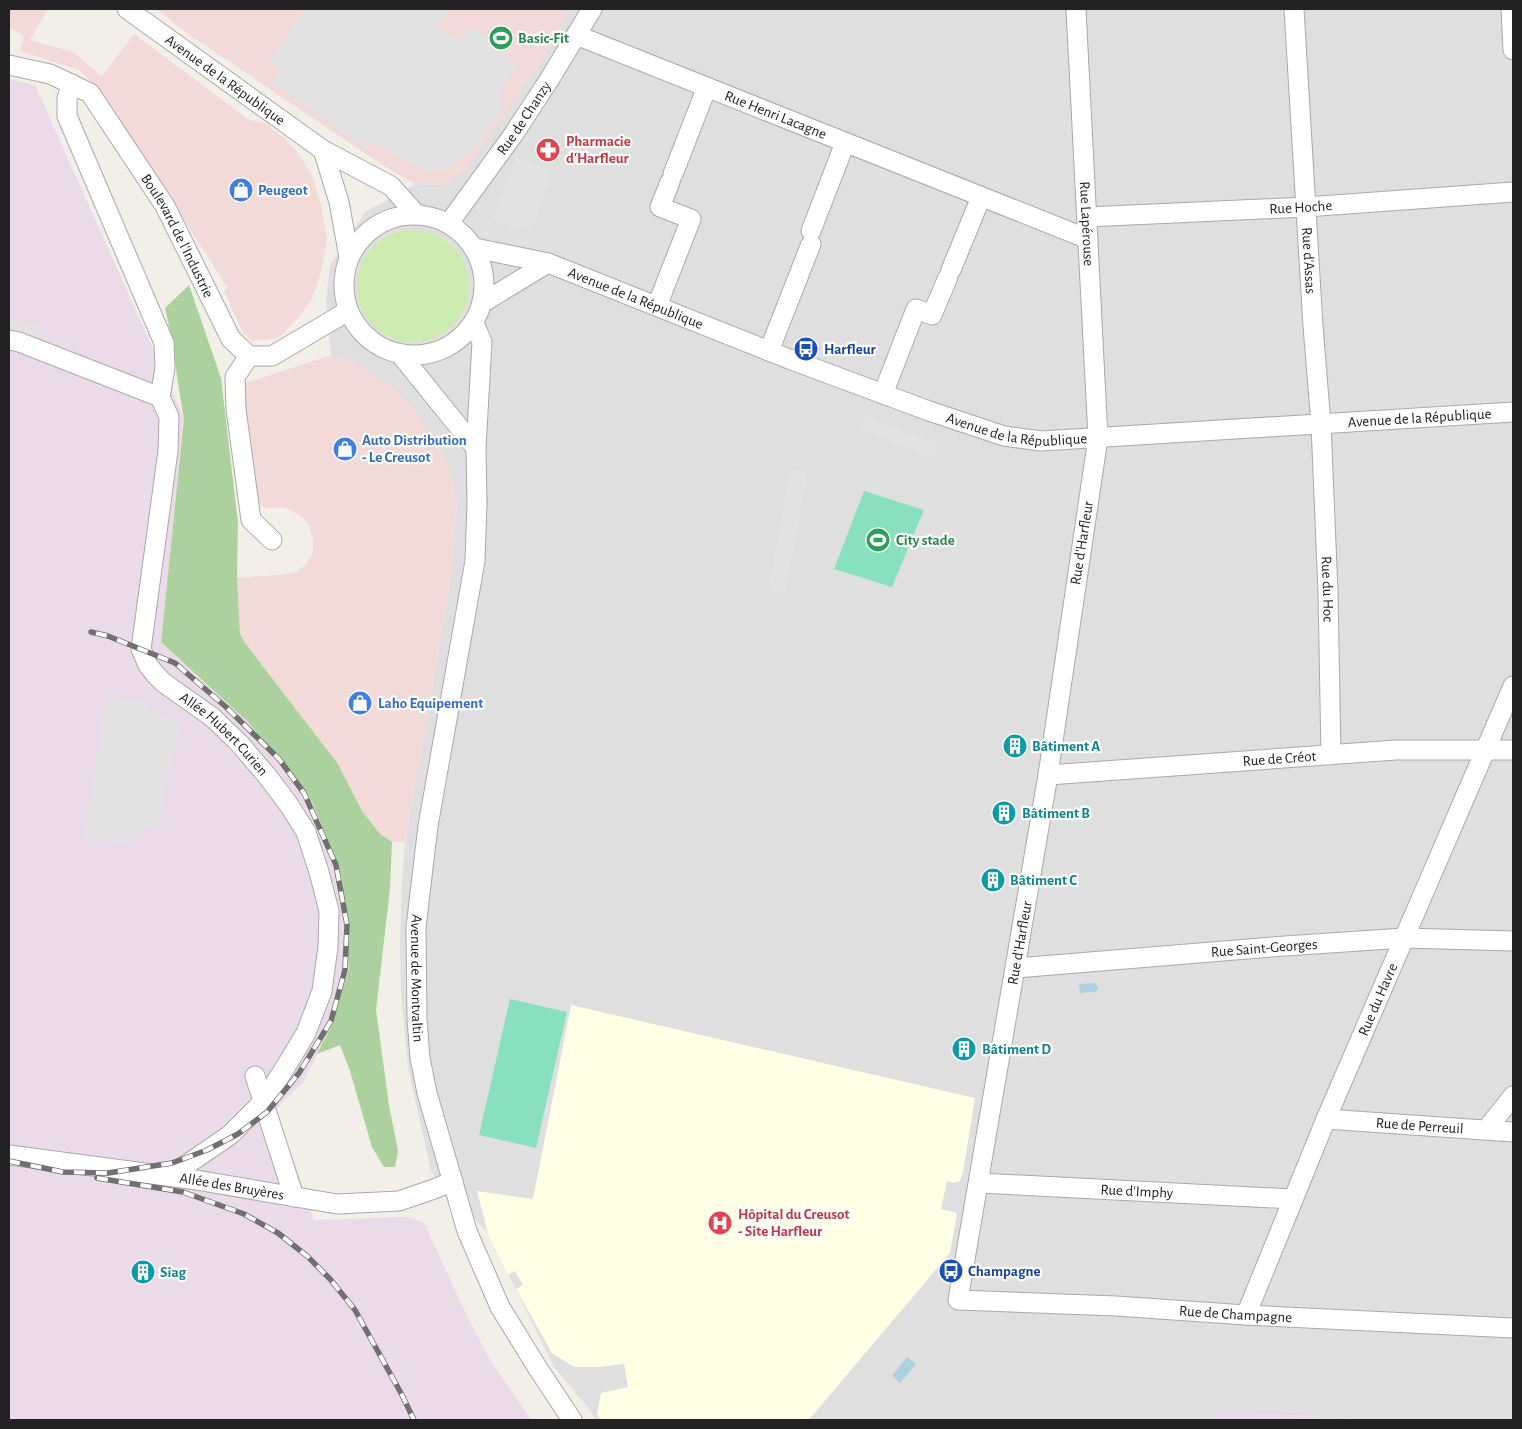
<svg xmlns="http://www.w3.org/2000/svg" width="1522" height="1429" font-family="'Alegreya Sans',sans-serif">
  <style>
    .residential { fill: #e0dfdf }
    .commercial { fill: #f2dad9 }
    .industrial { fill: #ebdbe8 }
    .education { fill: #ffffe5 }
    .grass { fill: #cdebb0 }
    .forest { fill: #add19e }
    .pitch { fill: #88e0be }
    .parking { fill: #e2e2e2 }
    .water { fill: #aad3df }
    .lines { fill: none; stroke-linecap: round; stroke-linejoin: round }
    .minor-casing { stroke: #a9a9a9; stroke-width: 21 }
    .minor { stroke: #fff; stroke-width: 19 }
    .rail-casing { stroke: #707070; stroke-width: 5.5 }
    .rail { stroke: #fff; stroke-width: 4; stroke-dasharray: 11; stroke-linecap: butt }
    .labels { text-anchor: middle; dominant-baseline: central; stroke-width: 4.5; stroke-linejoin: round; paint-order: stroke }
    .leisure-label { font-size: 15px; font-weight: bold; fill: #27864d; stroke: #fff; text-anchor: start }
    .street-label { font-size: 15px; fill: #222; stroke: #fff }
    .health-label { font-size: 15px; font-weight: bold; fill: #be3a42; stroke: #fff; text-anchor: start }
    .shop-label { font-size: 15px; font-weight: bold; fill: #366cbe; stroke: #fff; text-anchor: start }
    .transit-label { font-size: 15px; font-weight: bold; fill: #164399; stroke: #fff; text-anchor: start }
    .culture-label { font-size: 15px; font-weight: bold; fill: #0d838f; stroke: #fff; text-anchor: start }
  </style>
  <rect width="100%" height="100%" fill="#f2efe9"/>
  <path class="residential" d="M571 9H1513V1420H1382L1283 1415 1282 1420H596L589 1409 554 1367 488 1233 431 1172 408 1067 401 992 400 938 402 882 405 842 448 596 457 504 449 467 431 431 353 362 331 355 326 300 330 265 365 212 415 184 443 185 464 171 540 63Z"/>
  <path class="commercial" d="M9 9H48L30 40 73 52 102 76 134 34 249 120 265 123 284 138 299 154 312 176 321 204 327 240 321 273 312 299 299 317 280 337 267 340H251L243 333 224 291 228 288 101 92 79 70 20 51 24 36 9 27Z
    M157 9H571L540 63 464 171 443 185 415 184 384 166 185 32Z
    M331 355 353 362 385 381 409 404 431 431 449 467 457 504 448 596 405 842H392L380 834 362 811 338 764 245 643 240 634 237 578 288 574 297 572 307 563 313 552V539L309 525 301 516 286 508H266L259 504 254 496 243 384Z"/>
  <path class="industrial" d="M9 79 35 85 184 418 161 642 248 722 313 804 342 878 349 969 332 1025 303 1082 276 1109 314 1220 407 1217 420 1221 427 1226 429 1234 469 1320 489 1358 531 1420H9Z
    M1215 1411 1337 1418 1382 1420H1214Z"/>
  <path class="education" d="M571 1005 975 1098 963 1172 960 1181 954 1183 947 1181 941 1209 957 1213 950 1253 812 1416 806 1420H601L597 1414 601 1393 628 1387 624 1364 600 1367H574L552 1353 516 1289 523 1285 515 1271 508 1275 488 1234 477 1191 533 1199Z"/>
  <path class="grass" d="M357 286a56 56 0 1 1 112 0a56 56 0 1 1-112 0Z"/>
  <path class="forest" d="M189 285 221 378 238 523 237 578 240 634 245 643 338 764 362 811 380 834 392 842 390 889 376 1010 389 1105 398 1151 395 1167H384L372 1147 350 1071 340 1045 317 1054 332 1025 349 969 342 878 313 804 248 722 161 642 184 418C177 382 174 345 165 308Z"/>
  <path class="pitch" d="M864 491 924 510 892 587 834 569Z
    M510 999 567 1012 536 1148 479 1135Z"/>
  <path class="parking" d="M304 9H447L451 11 437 26 461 42 471 27 506 50 503 55 517 65 505 83 501 94V110L486 133 472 150 459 162 447 170 436 172 421 169 372 141 366 150 272 82 280 70 269 61Z
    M516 157 553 171 532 229 522 226 519 230 492 220Z
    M9 319 43 325 40 339 9 333Z
    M864 416 939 444 934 458 859 430Z
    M789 470 808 473 786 593 768 590Z
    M106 696 144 702 151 711 161 717 180 723 157 828 148 827 133 840 124 844 84 838Z"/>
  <path class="water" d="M1095 983 1098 988 1095 992 1080 993 1079 984Z
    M907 1357 916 1364 900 1383 892 1376Z"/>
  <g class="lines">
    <defs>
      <g id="minor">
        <path id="s1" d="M127 9 323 150 391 186 416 214"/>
        <path id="s2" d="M1076 9 1098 438 1048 775 958 1300 1116 1306 1246 1315 1513 1328"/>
        <path id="s3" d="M1294 9 1313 326 1321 424 1328 592 1331 755"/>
        <path d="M1511 9 1513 50"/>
        <path id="s4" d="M576 35 1088 239"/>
        <path id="s5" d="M9 65 50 74 90 93 165 206 231 339 249 356H272L348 311"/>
        <path d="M72 84 67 98V116L164 343 165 368 160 397"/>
        <path d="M323 150 339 202 349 257"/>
        <path d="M673 174 707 87"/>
        <circle cx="414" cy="285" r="70"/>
        <path id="s6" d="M1087 217 1306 207 1513 192"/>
        <path id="s7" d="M449 223 513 135 549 80 592 9"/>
        <path d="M811 231 845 143"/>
        <path id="s8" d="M475 248 548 263 789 359 929 411 1004 436 1041 441 1513 412"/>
        <path d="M951 270 981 197"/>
        <path d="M482 303 548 263"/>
        <path d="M657 306 691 219 660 207 670 182"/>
        <path id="s9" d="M474 323 482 342 476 448 477 503 475 561 428 826 416 927 417 1019 420 1058 427 1093 467 1231 500 1307 537 1367 572 1420"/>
        <path id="s10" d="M9 340 19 342 160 397 169 417 168 451 141 649 148 665 155 674 164 683 212 717 239 743 268 777 289 805 306 832 319 872 329 911 328 947 322 991 306 1033 283 1071 263 1102 230 1135 170 1176"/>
        <path d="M769 351 811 244"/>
        <path d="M400 354 476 448"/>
        <path d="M249 356 235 377 236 409 251 520 272 540"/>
        <path d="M883 394 916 309 932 315 948 277"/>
        <path id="s11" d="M1048 775 1396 750H1513"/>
        <path id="s12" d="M1016 968 1285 946 1404 938 1513 941"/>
        <path d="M255 1076 294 1197"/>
        <path id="s13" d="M1326 1119 1513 1132"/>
        <path d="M1486 1130 1513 1096"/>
        <path id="s14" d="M9 1155 190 1179 337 1204 399 1201 434 1189 453 1181"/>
        <path id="s15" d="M979 1183 1293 1199"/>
        <path id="s16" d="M1246 1315 1326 1119 1513 686"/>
      </g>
    </defs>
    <use href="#minor" class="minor-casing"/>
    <use href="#minor" class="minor"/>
    <defs>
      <path id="rail" d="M9 1161 63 1172 108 1173 172 1163 207 1150 238 1134 267 1112 299 1073 331 1021 345 970 347 925 336 865 304 793 279 759 226 707 175 663 108 636 91 632
        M97 1178 183 1192 244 1214 278 1233 307 1256 330 1279 355 1310 402 1395 414 1420"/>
    </defs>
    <use href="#rail" class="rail-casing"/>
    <use href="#rail" class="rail"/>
  </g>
  <defs>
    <symbol id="stadium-disc" viewBox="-11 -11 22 22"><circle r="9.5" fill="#2e9e5b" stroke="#fff"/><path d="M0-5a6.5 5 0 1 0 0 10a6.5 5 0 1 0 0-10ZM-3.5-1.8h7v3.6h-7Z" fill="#fff"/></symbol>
    <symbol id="pharmacy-disc" viewBox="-11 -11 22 22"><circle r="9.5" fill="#e0444e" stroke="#fff"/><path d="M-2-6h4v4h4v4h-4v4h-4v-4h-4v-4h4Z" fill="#fff"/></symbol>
    <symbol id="shop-disc" viewBox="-11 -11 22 22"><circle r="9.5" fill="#3f7fe0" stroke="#fff"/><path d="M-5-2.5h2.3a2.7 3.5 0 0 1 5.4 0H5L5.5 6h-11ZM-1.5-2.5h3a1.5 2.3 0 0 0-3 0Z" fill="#fff"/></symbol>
    <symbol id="bus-disc" viewBox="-11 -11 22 22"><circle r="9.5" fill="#1a4fb4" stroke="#fff"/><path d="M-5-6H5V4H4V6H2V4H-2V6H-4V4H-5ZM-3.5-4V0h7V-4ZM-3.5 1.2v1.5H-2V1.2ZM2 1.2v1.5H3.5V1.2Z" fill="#fff"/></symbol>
    <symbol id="building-disc" viewBox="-11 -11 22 22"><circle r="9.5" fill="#0f9aa8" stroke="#fff"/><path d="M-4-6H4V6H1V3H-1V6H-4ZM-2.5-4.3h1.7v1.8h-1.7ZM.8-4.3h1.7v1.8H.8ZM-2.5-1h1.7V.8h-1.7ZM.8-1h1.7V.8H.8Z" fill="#fff"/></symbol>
    <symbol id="hospital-disc" viewBox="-11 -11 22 22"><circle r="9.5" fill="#e0444e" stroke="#fff"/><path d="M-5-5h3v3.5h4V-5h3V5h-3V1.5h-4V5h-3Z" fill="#fff"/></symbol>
  </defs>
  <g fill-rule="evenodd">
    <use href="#stadium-disc" x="487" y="24" width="28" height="28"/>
    <use href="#pharmacy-disc" x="534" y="136" width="28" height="28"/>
    <use href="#shop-disc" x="227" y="176" width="28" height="28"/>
    <use href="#bus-disc" x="792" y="335" width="28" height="28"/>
    <use href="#shop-disc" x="331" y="435" width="28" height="28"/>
    <use href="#stadium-disc" x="864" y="526" width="28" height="28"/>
    <use href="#shop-disc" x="346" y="689" width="28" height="28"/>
    <use href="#building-disc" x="1001" y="732" width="28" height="28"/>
    <use href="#building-disc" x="990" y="799" width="28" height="28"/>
    <use href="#building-disc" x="979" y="866" width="28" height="28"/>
    <use href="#building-disc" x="950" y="1035" width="28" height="28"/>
    <use href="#hospital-disc" x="706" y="1209" width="28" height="28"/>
    <use href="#bus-disc" x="937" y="1257" width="28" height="28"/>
    <use href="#building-disc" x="129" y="1258" width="28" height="28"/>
  </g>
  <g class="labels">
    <g class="leisure-label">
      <text x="518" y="38">Basic-Fit</text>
      <text x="896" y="540">City stade</text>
    </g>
    <g class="street-label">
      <text stroke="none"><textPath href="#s1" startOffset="121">Avenue de la République</textPath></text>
      <text stroke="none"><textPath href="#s4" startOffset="215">Rue Henri Lacagne</textPath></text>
      <text stroke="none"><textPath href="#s7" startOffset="129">Rue de Chanzy</textPath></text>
      <text stroke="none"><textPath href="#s6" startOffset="214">Rue Hoche</textPath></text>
      <text stroke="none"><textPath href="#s2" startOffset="215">Rue Lapérouse</textPath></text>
      <text stroke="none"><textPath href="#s5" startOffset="254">Boulevard de l'Industrie</textPath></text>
      <text stroke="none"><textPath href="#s3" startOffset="252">Rue d'Assas</textPath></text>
      <text stroke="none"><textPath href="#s8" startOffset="169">Avenue de la République</textPath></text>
      <text stroke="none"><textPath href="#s8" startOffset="979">Avenue de la République</textPath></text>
      <text stroke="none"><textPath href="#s8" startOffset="574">Avenue de la République</textPath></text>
      <text transform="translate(1082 543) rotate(-81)">Rue d'Harfleur</text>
      <text stroke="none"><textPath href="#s3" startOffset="581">Rue du Hoc</textPath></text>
      <text stroke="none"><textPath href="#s10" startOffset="538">Allée Hubert Curien</textPath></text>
      <text stroke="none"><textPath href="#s11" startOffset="232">Rue de Créot</textPath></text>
      <text transform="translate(1020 943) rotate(-80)">Rue d'Harfleur</text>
      <text stroke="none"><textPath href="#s12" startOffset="249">Rue Saint-Georges</textPath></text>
      <text stroke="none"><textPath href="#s9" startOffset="662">Avenue de Montvaltin</textPath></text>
      <text stroke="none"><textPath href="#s16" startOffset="342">Rue du Havre</textPath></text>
      <text stroke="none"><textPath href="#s13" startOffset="94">Rue de Perreuil</textPath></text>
      <text stroke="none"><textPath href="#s14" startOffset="225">Allée des Bruyères</textPath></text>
      <text stroke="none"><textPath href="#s15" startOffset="158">Rue d'Imphy</textPath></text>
      <text stroke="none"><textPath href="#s2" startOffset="1581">Rue de Champagne</textPath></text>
    </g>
    <g class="health-label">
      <text x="566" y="141">Pharmacie<tspan x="566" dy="17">d'Harfleur</tspan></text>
      <text x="738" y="1214">Hôpital du Creusot<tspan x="738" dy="17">- Site Harfleur</tspan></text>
    </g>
    <g class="shop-label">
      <text x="258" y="190">Peugeot</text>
      <text x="362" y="440">Auto Distribution<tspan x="362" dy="17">- Le Creusot</tspan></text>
      <text x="378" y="703">Laho Equipement</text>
    </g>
    <g class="transit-label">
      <text x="824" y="349">Harfleur</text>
      <text x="968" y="1271">Champagne</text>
    </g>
    <g class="culture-label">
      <text x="1032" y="746">Bâtiment A</text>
      <text x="1022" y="813">Bâtiment B</text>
      <text x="1010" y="880">Bâtiment C</text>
      <text x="982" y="1049">Bâtiment D</text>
      <text x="160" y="1272">Siag</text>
    </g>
  </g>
  <rect width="1522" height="1429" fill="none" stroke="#222222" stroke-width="20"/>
</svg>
